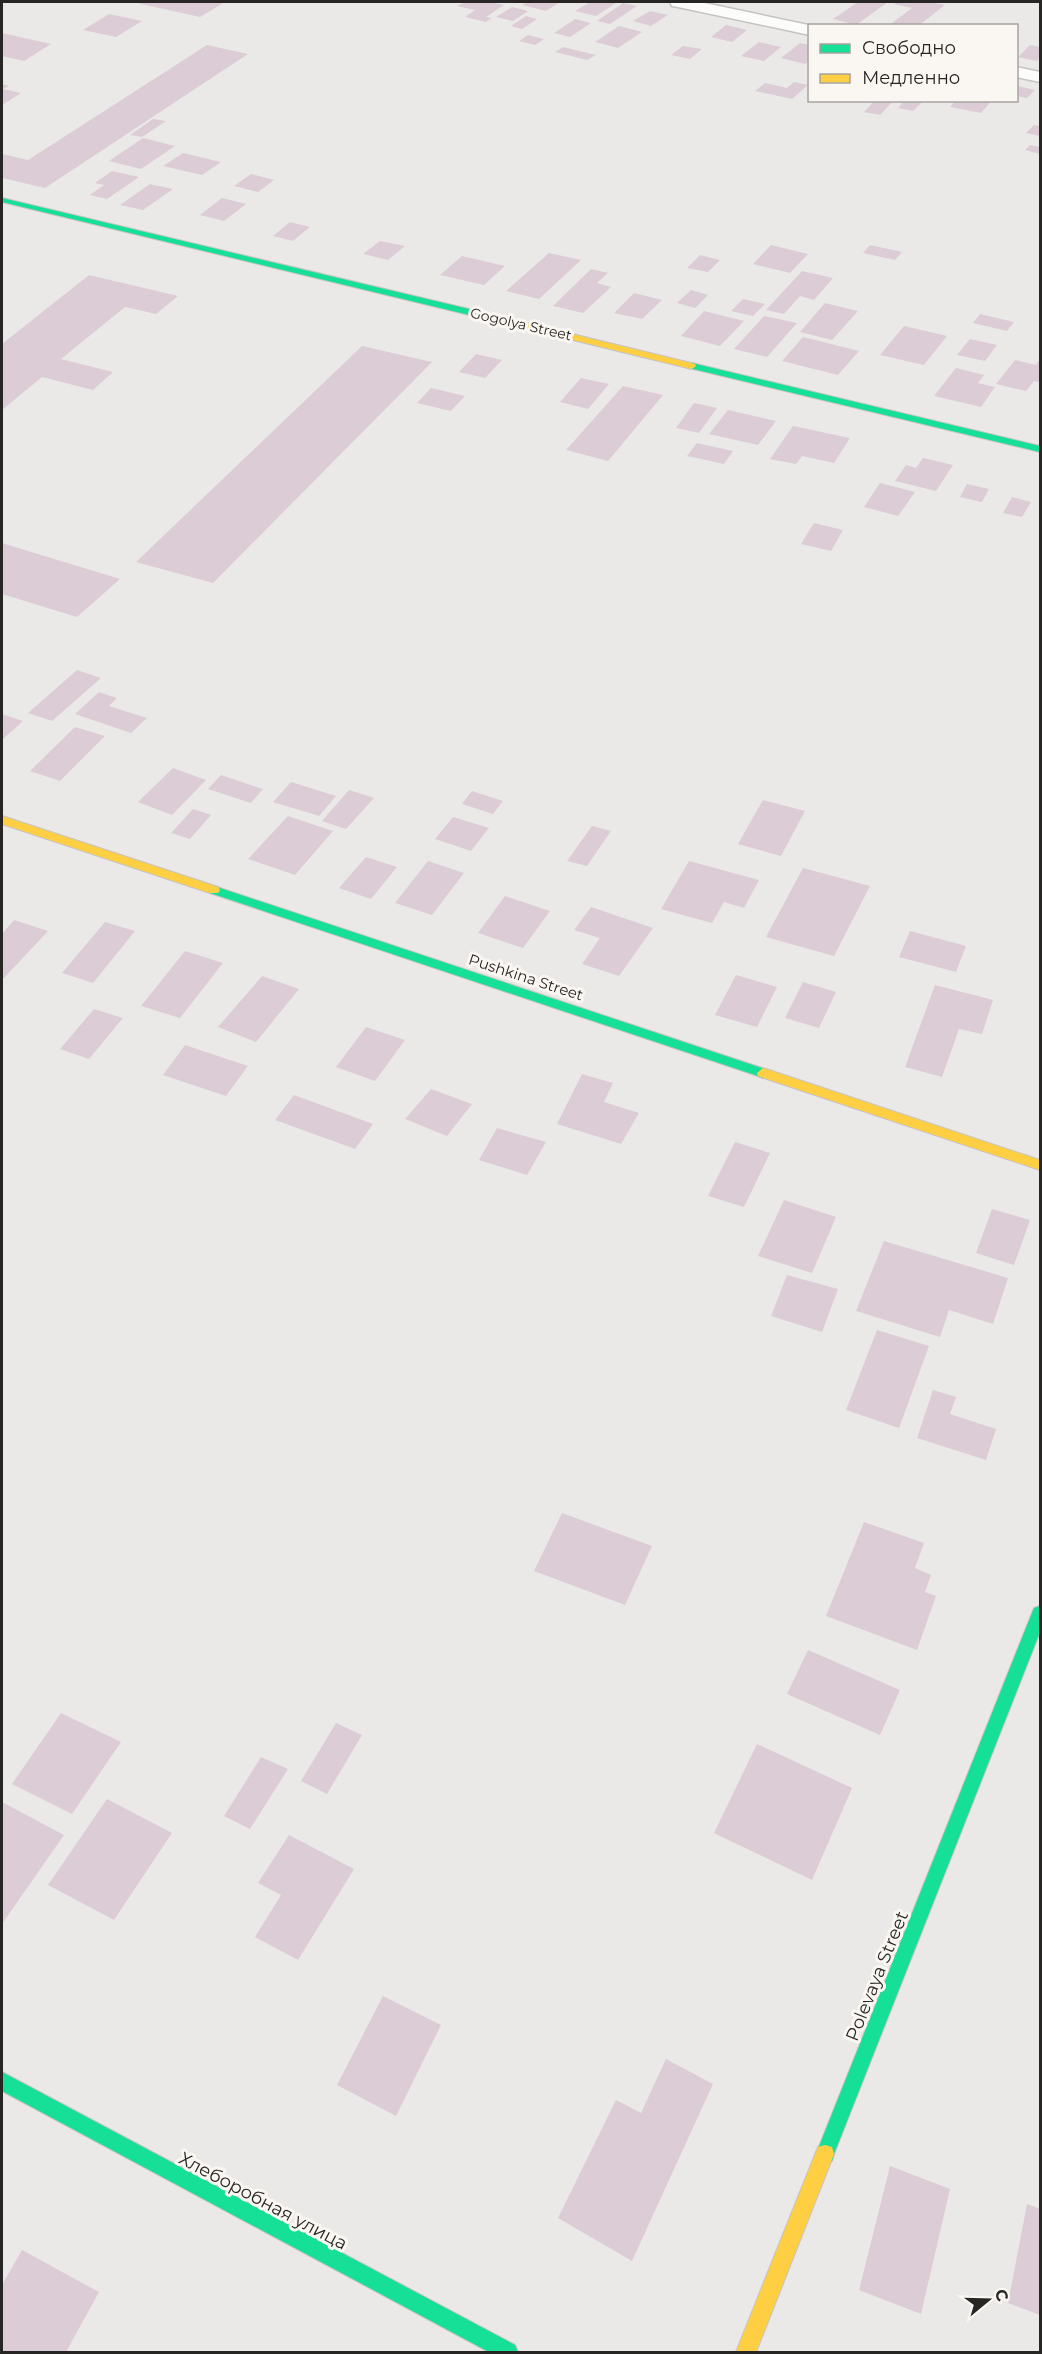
<svg xmlns="http://www.w3.org/2000/svg" width="1042" height="2354" font-family="Montserrat,sans-serif">
  <style>
    .building { fill: #dcccd5 }
    .lines { fill: none; stroke-linecap: round; stroke-linejoin: round }
    .street-casing { stroke: #c6c4c3; stroke-width: 3 }
    .fast-casing { stroke: #c6c4c3; stroke-width: 2 }
    .slow-casing { stroke: #c6c4c3; stroke-width: 2 }
    .street { fill: #fcfcfb; fill-rule: evenodd }
    .fast { fill: #16e098; fill-rule: evenodd }
    .slow { fill: #ffcf43; fill-rule: evenodd }
    .labels { text-anchor: middle; dominant-baseline: central; stroke-width: 6; stroke-linejoin: round; paint-order: stroke }
    .far-street-label { font-size: 14px; fill: #272624; stroke: #faf7f2 }
    .street-label { font-size: 15px; fill: #272624; stroke: #faf7f2 }
    .near-street-label { font-size: 18px; fill: #272624; stroke: #faf7f2 }
  </style>
  <rect width="100%" height="100%" fill="#ebe9e7"/>
  <path class="building" d="M132 2H225L200 17Z
    M465 2H489L504 5 486 17 492 18 486 22 465 17 475 10 457 6Z
    M528 2H560L546 11 522 5Z
    M590 2H610L616 3 596 16 575 11Z
    M858 2H888L856 25 833 19Z
    M897 2H929L945 5 918 26H888L912 8 894 4Z
    M623 3 637 6 610 24 597 21Z
    M512 7 528 11 513 21 496 17Z
    M650 11 668 15 651 26 633 21Z
    M109 14 142 21 116 37 83 30Z
    M526 16 537 19 522 29 511 26Z
    M575 19 591 23 570 37 554 33Z
    M726 25 747 30 732 42 711 37Z
    M619 26 642 32 618 48 595 42Z
    M2 33 51 44 24 61 2 56Z
    M528 35 544 39 535 45 519 41Z
    M759 42 781 47 764 61 741 56Z
    M800 43 810 45V60L805 64 781 58Z
    M207 45 248 54 45 188 2 178V154L28 160Z
    M1030 45 1040 47V57L1037 61 1018 57Z
    M683 46 702 49 690 59 671 55Z
    M563 47 596 55 587 60 555 52Z
    M794 82 808 85 792 99 755 91 765 83 787 88Z
    M2 84 9 86 3 89 21 93 2 105Z
    M1018 86 1035 90 1027 98 1017 96Z
    M875 100H894L880 115 864 112Z
    M905 100H924L913 111 898 108Z
    M956 100H992L981 113 950 107Z
    M153 119 166 121 142 137 130 135Z
    M1034 125 1040 126V136L1026 133Z
    M143 138 175 146 141 169 109 161Z
    M1030 145 1040 147V154L1025 150Z
    M183 153 221 162 202 175 163 166Z
    M112 171 139 177 107 199 90 195 104 185 95 183Z
    M251 174 274 180 258 192 234 186Z
    M150 184 173 189 143 210 120 205Z
    M222 198 246 204 224 221 200 215Z
    M290 222 310 227 293 241 273 236Z
    M380 241 405 246 388 260 363 254Z
    M771 245 808 254 790 273 753 264Z
    M870 245 902 252 895 260 863 253Z
    M549 253 581 260 539 299 506 291Z
    M700 255 720 260 708 272 687 268Z
    M462 256 505 266 484 285 440 275Z
    M591 269 608 273 597 283 611 287 583 313 553 306Z
    M802 271 833 278 814 300 800 296 784 314 766 310Z
    M89 275 178 296 156 314 125 307 61 359 113 372 93 390 42 377 2 410V344Z
    M691 290 708 295 695 308 677 303Z
    M634 293 662 300 642 319 614 313Z
    M743 299 765 304 753 316 731 311Z
    M825 303 858 311 832 340 800 332Z
    M704 311 744 321 720 346 681 336Z
    M980 314 1014 322 1007 331 973 323Z
    M764 316 797 323 767 357 734 349Z
    M904 326 947 336 924 365 880 355Z
    M803 337 859 351 838 375 782 361Z
    M970 339 997 345 985 361 957 355Z
    M362 346 432 362 213 583 136 562Z
    M476 354 502 360 485 378 459 372Z
    M1040 359V382L1034 381 1026 391 996 384 1015 360 1036 365Z
    M956 368 984 375 978 383 995 387 981 407 934 396Z
    M581 378 609 384 588 409 560 402Z
    M623 386 663 395 608 461 566 450Z
    M431 388 465 396 451 411 417 403Z
    M694 403 717 408 699 433 676 428Z
    M728 410 776 421 758 445 709 434Z
    M793 426 850 438 834 463 802 456 796 464 770 459Z
    M697 443 733 451 724 464 687 456Z
    M923 458 953 465 936 491 895 481 906 465 916 468Z
    M880 483 915 492 898 516 864 507Z
    M967 484 989 489 982 502 960 497Z
    M1012 497 1031 502 1022 517 1003 513Z
    M814 523 843 530 831 551 801 544Z
    M2 543 120 579 77 617 2 594Z
    M77 670 101 678 52 721 28 713Z
    M99 692 117 698 109 706 147 718 131 733 75 714Z
    M2 714 23 721 2 740Z
    M75 727 105 736 60 781 30 771Z
    M173 768 206 780 172 815 138 802Z
    M221 775 263 789 251 803 208 789Z
    M291 782 336 796 319 816 273 802Z
    M349 790 374 798 346 829 322 821Z
    M472 791 503 801 493 814 462 804Z
    M763 800 805 811 781 856 738 844Z
    M193 809 211 815 190 839 171 833Z
    M288 816 333 831 295 875 248 859Z
    M453 817 489 828 471 851 435 839Z
    M592 826 611 831 587 866 567 861Z
    M366 857 397 867 371 899 339 888Z
    M428 861 464 873 432 915 395 903Z
    M689 861 759 880 744 908 724 902 712 923 661 909Z
    M803 868 870 886 834 956 766 937Z
    M505 896 550 911 523 948 478 933Z
    M591 907 653 928 619 976 582 964 600 938 574 930Z
    M14 920 48 931 4 978H2V934Z
    M105 922 135 931 93 983 62 973Z
    M910 931 966 946 956 972 899 957Z
    M185 951 223 963 180 1018 141 1006Z
    M736 975 777 987 757 1027 715 1015Z
    M262 976 299 989 256 1042 218 1027Z
    M803 982 836 992 819 1028 785 1018Z
    M935 985 993 1000 982 1034 959 1029 942 1077 905 1067Z
    M94 1009 123 1018 89 1059 60 1049Z
    M366 1027 405 1040 375 1081 336 1067Z
    M185 1045 248 1066 226 1096 163 1075Z
    M582 1074 613 1083 604 1102 639 1113 621 1144 557 1124Z
    M431 1089 472 1104 447 1136 405 1119Z
    M294 1095 373 1124 355 1149 275 1120Z
    M497 1128 546 1142 527 1175 479 1160Z
    M735 1142 770 1153 744 1207 708 1196Z
    M784 1200 836 1217 812 1273 758 1256Z
    M992 1209 1030 1220 1014 1265 976 1253Z
    M884 1241 1008 1278 993 1324 949 1310 940 1337 856 1311Z
    M787 1275 838 1289 822 1332 771 1316Z
    M877 1330 929 1346 899 1428 846 1410Z
    M933 1390 956 1397 950 1414 996 1429 986 1460 917 1438Z
    M562 1513 652 1546 625 1605 534 1571Z
    M864 1522 924 1543 915 1568 931 1575 925 1592 936 1596 917 1650 826 1616Z
    M808 1650 900 1690 880 1735 787 1694Z
    M61 1713 121 1742 72 1814 12 1784Z
    M336 1723 362 1735 327 1794 301 1781Z
    M757 1744 852 1788 812 1880 714 1833Z
    M261 1757 288 1769 250 1829 224 1816Z
    M107 1799 172 1833 114 1920 48 1885Z
    M2 1802 64 1835 2 1924Z
    M289 1835 354 1869 298 1960 255 1937 281 1895 258 1883Z
    M383 1996 441 2025 396 2116 337 2085Z
    M666 2059 713 2084 632 2261 558 2218 616 2100 641 2113Z
    M890 2166 950 2189 921 2314 859 2290Z
    M1027 2204 1040 2209V2315L1008 2303Z
    M22 2250 99 2292 66 2352H2V2285Z"/>
  <g class="lines">
    <defs>
      <path id="street" d="M670 2H700L813 26H810V35L678 7 672 6Z
        M1016 67 1040 72V82L1016 77Z"/>
      <path id="fast" d="M2 198 490 314 494 317 490 320 2 202Z
        M692 363 1040 446V452L689 368 688 366Z
        M214 886 768 1070 769 1073 763 1078 758 1076 210 893 208 890 210 887Z
        M1040 1606V1632L834 2154 832 2161 825 2163 818 2161 816 2154 1032 1613 1034 1608Z
        M2 2072 515 2345 518 2352H489L2 2091Z"/>
      <path id="slow" d="M490 314 695 364 696 366 692 369 487 319 486 317Z
        M2 816 218 887 220 890 218 893H210L2 824Z
        M763 1068 1040 1160V1170L758 1076 757 1073Z
        M825 2145 832 2147 834 2154 756 2352H736L818 2147Z"/>
    </defs>
    <use href="#street" class="street-casing"/>
    <use href="#fast" class="fast-casing"/>
    <use href="#slow" class="slow-casing"/>
    <use href="#street" class="street"/>
    <use href="#fast" class="fast"/>
    <use href="#slow" class="slow"/>
  </g>
  <g class="labels">
    <g class="far-street-label">
      <text transform="translate(521 324) rotate(13)">Gogolya Street</text>
    </g>
    <g class="street-label">
      <text transform="translate(526 977) rotate(18)">Pushkina Street</text>
    </g>
    <g class="near-street-label">
      <text transform="translate(877 1976) rotate(-68)">Polevaya Street</text>
      <text transform="translate(263 2201) rotate(28)">Хлеборобная улица</text>
    </g>
  </g>
  <rect width="1042" height="2354" fill="none" stroke="#272624" stroke-width="6"/>
  <rect x="808" y="24" width="210" height="78" fill="#faf7f2" stroke="#a6a3a0" stroke-width="1.5"/>
  <rect x="820" y="44" width="30" height="9" fill="#16e098" stroke="#a6a3a0" stroke-width="1.5"/>
  <text x="862" y="54" font-size="18" fill="#272624">Свободно</text>
  <rect x="820" y="74" width="30" height="9" fill="#ffcf43" stroke="#a6a3a0" stroke-width="1.5"/>
  <text x="862" y="84" font-size="18" fill="#272624">Медленно</text>
  <g transform="translate(988 2300) rotate(71)" stroke="#faf7f2" stroke-width="4.5" paint-order="stroke">
  <path d="M0-4.5L10 22L0 15L-10 22Z" fill="#272624"/>
  <text y="-9" font-size="16" font-weight="bold" text-anchor="middle" fill="#272624">С</text>
  </g>
</svg>
